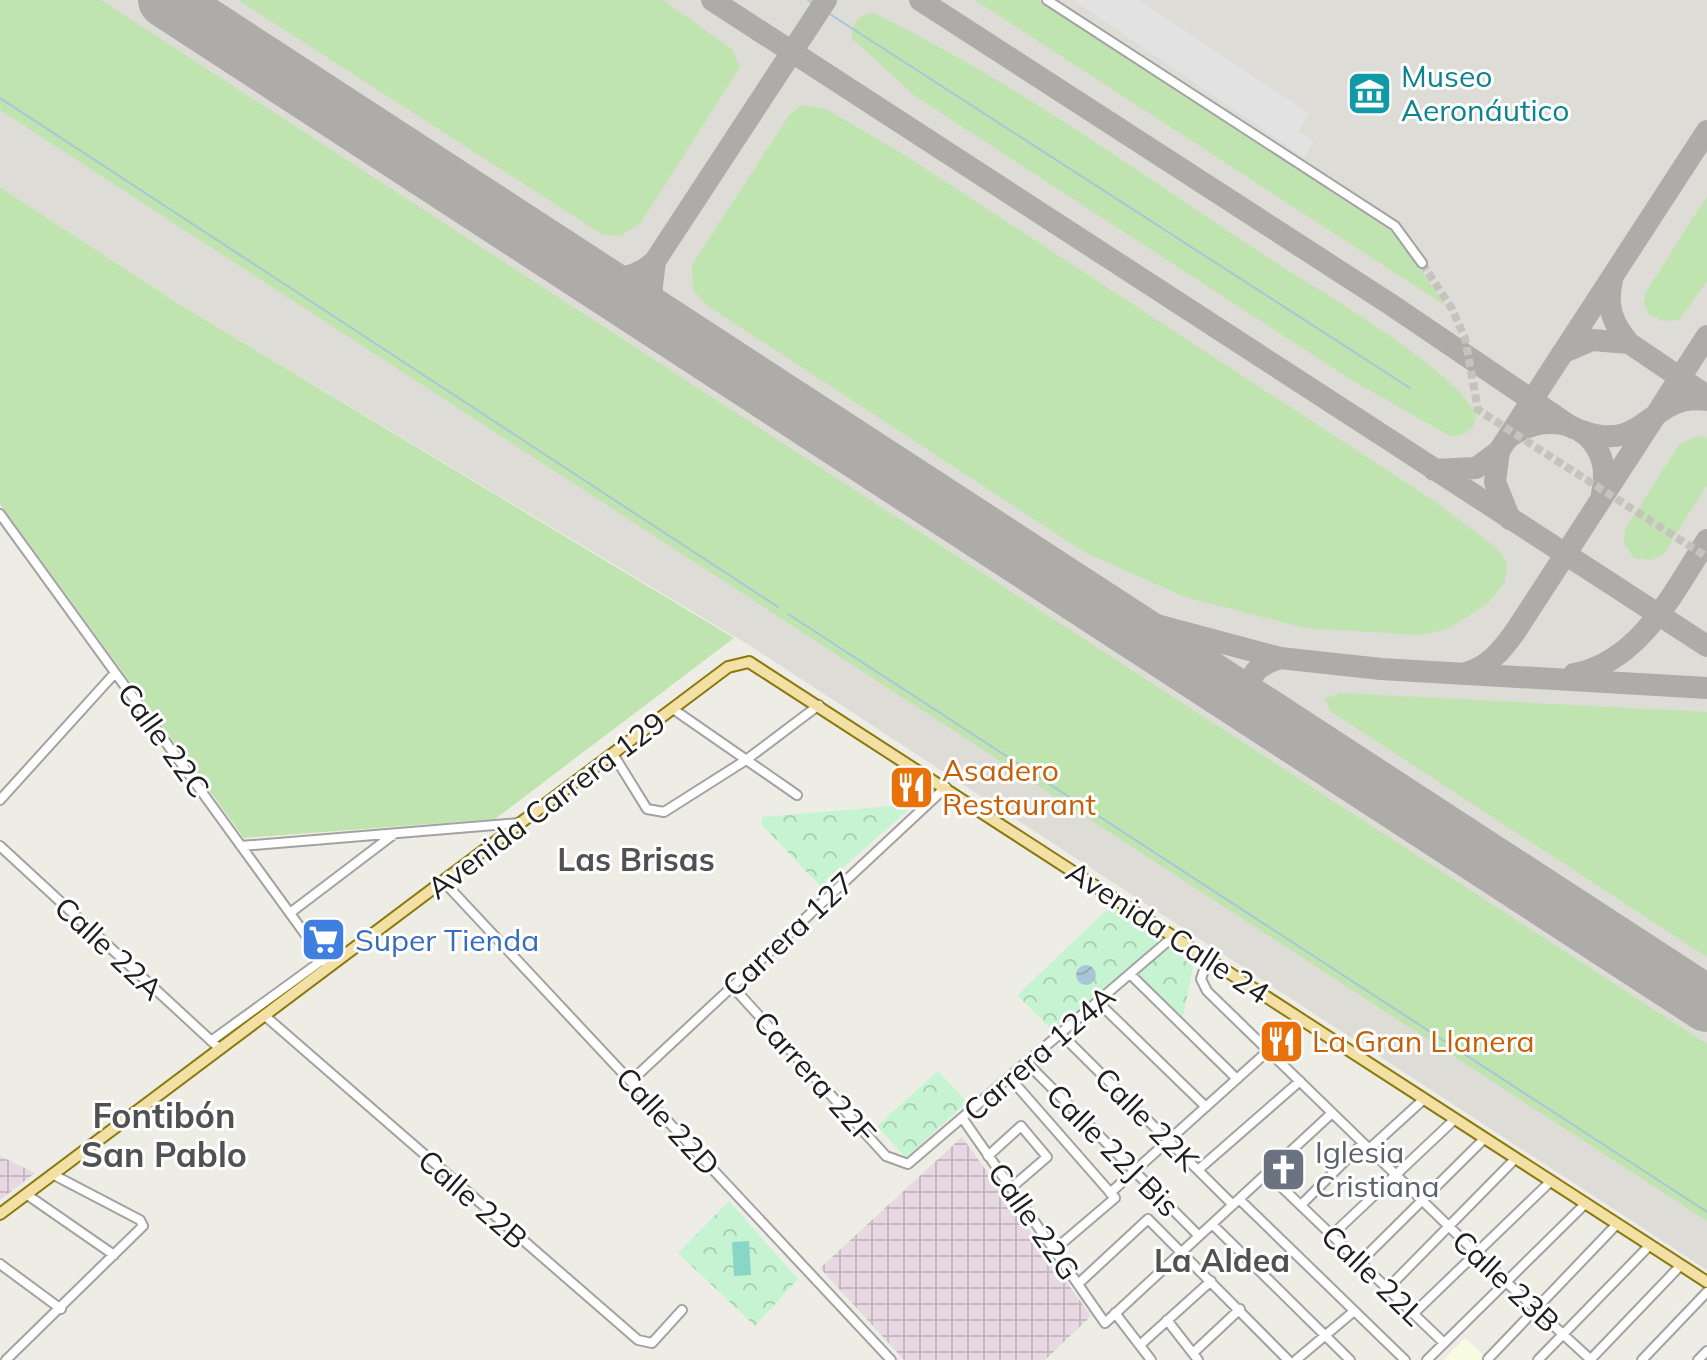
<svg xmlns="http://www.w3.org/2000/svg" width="1707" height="1360" font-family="Mulish,sans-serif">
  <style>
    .industrial { fill: url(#industrial-grid) }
    .education { fill: #f7fce0 }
    .airport { fill: #dddcd6 }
    .grass { fill: #c0e4af }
    .park { fill: url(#park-crowns) }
    .pitch { fill: #8ad6c6 }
    .parking { fill: #e2e2e2 }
    .water { fill: url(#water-waves) }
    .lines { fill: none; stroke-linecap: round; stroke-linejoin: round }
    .stream { stroke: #a9c5d8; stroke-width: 2 }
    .taxiway { stroke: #adaca8; stroke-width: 22 }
    .runway { stroke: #adaca8; stroke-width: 56 }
    .minor-tunnel { stroke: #c4c4bd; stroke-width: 8; stroke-dasharray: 8 4; stroke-linecap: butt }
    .minor-casing { stroke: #a2a2a2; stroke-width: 12 }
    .major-casing { stroke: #8b780e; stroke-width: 14 }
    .minor { stroke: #fff; stroke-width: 8 }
    .major { stroke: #f3e0a5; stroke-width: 10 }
    .labels { text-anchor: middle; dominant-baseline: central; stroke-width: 6; stroke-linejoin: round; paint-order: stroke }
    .culture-label { font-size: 30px; fill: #0d838f; stroke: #fff; text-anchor: start }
    .street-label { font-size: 30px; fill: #1e1e1e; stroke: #fff }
    .food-label { font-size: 30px; fill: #c56008; stroke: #fff; text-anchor: start }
    .shop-label { font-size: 30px; fill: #366cbe; stroke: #fff; text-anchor: start }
    .worship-label { font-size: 30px; fill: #5b616d; stroke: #fff; text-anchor: start }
    .neighbourhood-label { font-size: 32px; font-weight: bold; fill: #515151; stroke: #fff }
    .quarter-label { font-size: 34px; font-weight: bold; fill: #515151; stroke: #fff }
  </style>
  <defs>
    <pattern id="industrial-grid" width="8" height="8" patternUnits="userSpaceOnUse" patternTransform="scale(2)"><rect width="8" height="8" fill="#e7d8e1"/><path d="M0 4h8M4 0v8" fill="none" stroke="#c6b9c1"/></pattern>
    <pattern id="park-crowns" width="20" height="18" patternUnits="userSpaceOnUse" patternTransform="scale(2)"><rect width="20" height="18" fill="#c6f4d2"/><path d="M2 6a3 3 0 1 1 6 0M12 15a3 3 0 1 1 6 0" fill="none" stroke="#aad1b4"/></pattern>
    <pattern id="water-waves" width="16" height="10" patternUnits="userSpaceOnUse" patternTransform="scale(2)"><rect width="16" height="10" fill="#a9c5d8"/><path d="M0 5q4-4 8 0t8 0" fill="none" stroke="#91a9b9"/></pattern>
  </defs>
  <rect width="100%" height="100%" fill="#eeede5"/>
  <path class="industrial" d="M962 1137 1091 1316 1045 1360H904L820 1268Z
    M0 1156 35 1173 0 1200Z"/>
  <path class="education" d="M1465 1338 1489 1360H1443Z"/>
  <path class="airport" d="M0 0H1707V1270L752 647 174 301 0 187Z"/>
  <path class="grass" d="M0 0H101L1707 1044V1221L0 110Z
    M238 0H663L733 50 740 67 640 224 620 236 603 235Z
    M975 0H1038L1395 234 1446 306Z
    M873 13C1013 80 1140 174 1270 259 1315 288 1457 370 1476 415L1473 427 1462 435 1450 436 1353 381 915 96 852 38C851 23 859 14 873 13Z
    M802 105 826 109 903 154 1434 501 1494 546 1507 561 1505 582 1487 604 1448 629 1420 635 1305 628 1185 597 1084 552 708 306 693 290 692 265 790 114Z
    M0 187 174 301 734 638 495 819 244 838 0 504Z
    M1707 196V281L1679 320 1662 321 1649 314 1644 302 1646 292Z
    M1698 436 1707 438V485L1664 553 1653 560 1634 558 1624 544 1625 529 1679 445Z
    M1341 693 1707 712V957L1330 711 1325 698Z"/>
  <path class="park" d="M915 804 821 887 762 825V817Z
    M1113 904 1163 938 1053 1031 1017 995Z
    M1170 946 1193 967 1183 1017 1138 975Z
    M938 1071 967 1102 906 1158 877 1126Z
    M729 1201 798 1279 755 1326 678 1253Z"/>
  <path class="pitch" d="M749 1241 751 1275 734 1276 732 1242Z"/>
  <path class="parking" d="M1073 0H1139L1309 113 1299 131 1314 141 1304 157Z"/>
  <path class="water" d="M1076 975a10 10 0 1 1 20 0a10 10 0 1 1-20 0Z"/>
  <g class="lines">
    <path class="stream" d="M808 0 1410 388
      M0 98 778 607
      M788 614 1707 1212"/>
    <path class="taxiway" d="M712 0 1707 646
      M920 0 1390 304 1573 428
      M587 274C612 282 635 280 655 261
      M1612 280C1606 306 1612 323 1629 343L1707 396
      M670 328 651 294 655 261 826 0
      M1562 353 1592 340 1629 343
      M1582 431C1647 455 1650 391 1707 400
      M1508 438C1555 403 1616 432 1602 494
      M1434 470 1476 468 1499 451
      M1510 519 1495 482 1499 451 1707 131
      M1067 587 1156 625 1280 658 1381 669 1707 688
      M1466 673C1488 667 1502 650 1515 632L1707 336
      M1574 674C1640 662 1675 590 1707 540
      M1271 720C1249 692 1237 672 1280 658"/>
    <path class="runway" d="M166 0 1707 1004"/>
    <path class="minor-tunnel" d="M1422 263 1452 309 1465 338 1478 410 1707 557"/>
    <defs>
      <path id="minor" d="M1047 0 1395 226 1422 263
        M0 514 329 967
        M673 709 797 795
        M613 754 647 809 664 812 746 760 819 705
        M0 800 115 673
        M0 846 219 1048
        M241 846 519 823
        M444 882 891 1360
        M290 913 394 834
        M1208 958 1201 979 1207 991 1505 1281 1591 1360
        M1130 974 1237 1079
        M732 986 886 1156 908 1164 1174 936
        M1098 1002 1206 1107
        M264 1015 638 1340 652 1343 682 1310
        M1061 1034 1233 1205
        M211 1041 324 959
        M1027 1063 1199 1236
        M1010 1078 1115 1198 1054 1250
        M631 1081 946 787
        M963 1119 1105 1323 1332 1113
        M1369 1149 1424 1099
        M988 1156 1021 1126 1047 1157 1011 1188
        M1198 1170 1300 1081
        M1267 1173 1444 1343
        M1110 1193 1269 1050
        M26 1194 114 1255
        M1239 1199 1405 1360
        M1301 1205 1363 1143
        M1212 1224 1350 1360
        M1332 1235 1455 1119
        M1360 1262 1485 1138
        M0 1264 61 1309
        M1078 1284 1148 1219 1288 1360
        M1388 1288 1516 1158
        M1115 1313 1151 1360
        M1414 1313 1551 1181
        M1167 1320 1198 1360
        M1140 1345 1211 1281
        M1193 1353 1240 1309
        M1488 1359 1617 1224
        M6 1360 143 1226 140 1220 52 1174
        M1296 1360 1353 1312
        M1427 1360 1586 1203
        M1538 1360 1650 1245
        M1590 1360 1681 1265
        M1642 1360 1707 1292
        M1698 1360 1707 1351"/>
      <path id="major" d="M0 1214 728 667 749 662 1707 1282"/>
    </defs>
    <use href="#minor" class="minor-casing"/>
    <use href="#major" class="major-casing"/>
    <use href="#minor" class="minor"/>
    <use href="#major" class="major"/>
  </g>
  <defs>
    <symbol id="museum-square" viewBox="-11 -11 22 22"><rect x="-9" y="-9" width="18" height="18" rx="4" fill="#0f9aa8" stroke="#fff"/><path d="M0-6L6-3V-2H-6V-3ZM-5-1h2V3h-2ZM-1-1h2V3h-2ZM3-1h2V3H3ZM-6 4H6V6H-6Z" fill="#fff"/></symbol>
    <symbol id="restaurant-square" viewBox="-11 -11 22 22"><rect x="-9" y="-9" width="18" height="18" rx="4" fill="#e8710a" stroke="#fff"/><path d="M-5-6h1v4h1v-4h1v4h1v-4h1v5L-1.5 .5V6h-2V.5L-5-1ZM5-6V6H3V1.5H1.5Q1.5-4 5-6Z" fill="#fff"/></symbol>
    <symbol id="supermarket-square" viewBox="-11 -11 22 22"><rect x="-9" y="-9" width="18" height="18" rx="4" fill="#3f7fe0" stroke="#fff"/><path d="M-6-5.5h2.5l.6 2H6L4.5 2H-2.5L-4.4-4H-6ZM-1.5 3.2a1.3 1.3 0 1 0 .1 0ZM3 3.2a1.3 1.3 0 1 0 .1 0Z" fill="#fff"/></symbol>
    <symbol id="church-square" viewBox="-11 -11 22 22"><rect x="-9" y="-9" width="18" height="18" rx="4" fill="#6b7280" stroke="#fff"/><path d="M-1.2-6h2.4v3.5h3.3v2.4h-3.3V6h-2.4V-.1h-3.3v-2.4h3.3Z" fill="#fff"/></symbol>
  </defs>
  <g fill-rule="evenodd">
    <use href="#museum-square" x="1344" y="68" width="51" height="51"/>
    <use href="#restaurant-square" x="886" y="762" width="51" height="51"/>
    <use href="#supermarket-square" x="298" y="914" width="51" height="51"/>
    <use href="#restaurant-square" x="1256" y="1016" width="51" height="51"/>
    <use href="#church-square" x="1258" y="1144" width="51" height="51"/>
  </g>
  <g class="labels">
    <g class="culture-label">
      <text x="1401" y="76">Museo<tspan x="1401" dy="34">Aeronáutico</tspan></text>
    </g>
    <g class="street-label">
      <text transform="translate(164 740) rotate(54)">Calle 22C</text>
      <text transform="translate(546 805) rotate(-37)">Avenida Carrera 129</text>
      <text transform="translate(1168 932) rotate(33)">Avenida Calle 24</text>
      <text transform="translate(788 934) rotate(-43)">Carrera 127</text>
      <text transform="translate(109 948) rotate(43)">Calle 22A</text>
      <text transform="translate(1039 1053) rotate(-41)">Carrera 124A</text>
      <text transform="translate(815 1077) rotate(48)">Carrera 22F</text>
      <text transform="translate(1147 1119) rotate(45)">Calle 22K</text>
      <text transform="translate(668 1121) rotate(47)">Calle 22D</text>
      <text transform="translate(1113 1150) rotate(45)">Calle 22J Bis</text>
      <text transform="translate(473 1199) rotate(41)">Calle 22B</text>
      <text transform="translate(1034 1221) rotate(55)">Calle 22G</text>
      <text transform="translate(1373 1275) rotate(44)">Calle 22L</text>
      <text transform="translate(1506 1281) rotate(43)">Calle 23B</text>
    </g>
    <g class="food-label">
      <text x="942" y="770">Asadero<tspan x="942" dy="34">Restaurant</tspan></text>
      <text x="1312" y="1041">La Gran Llanera</text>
    </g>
    <g class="shop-label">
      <text x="355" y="940">Super Tienda</text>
    </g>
    <g class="worship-label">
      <text x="1315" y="1152">Iglesia<tspan x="1315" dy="34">Cristiana</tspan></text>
    </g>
    <g class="neighbourhood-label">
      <text x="636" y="859">Las Brisas</text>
      <text x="1222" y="1260">La Aldea</text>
    </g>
    <g class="quarter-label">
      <text x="164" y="1115">Fontibón<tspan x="164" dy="39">San Pablo</tspan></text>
    </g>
  </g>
</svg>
